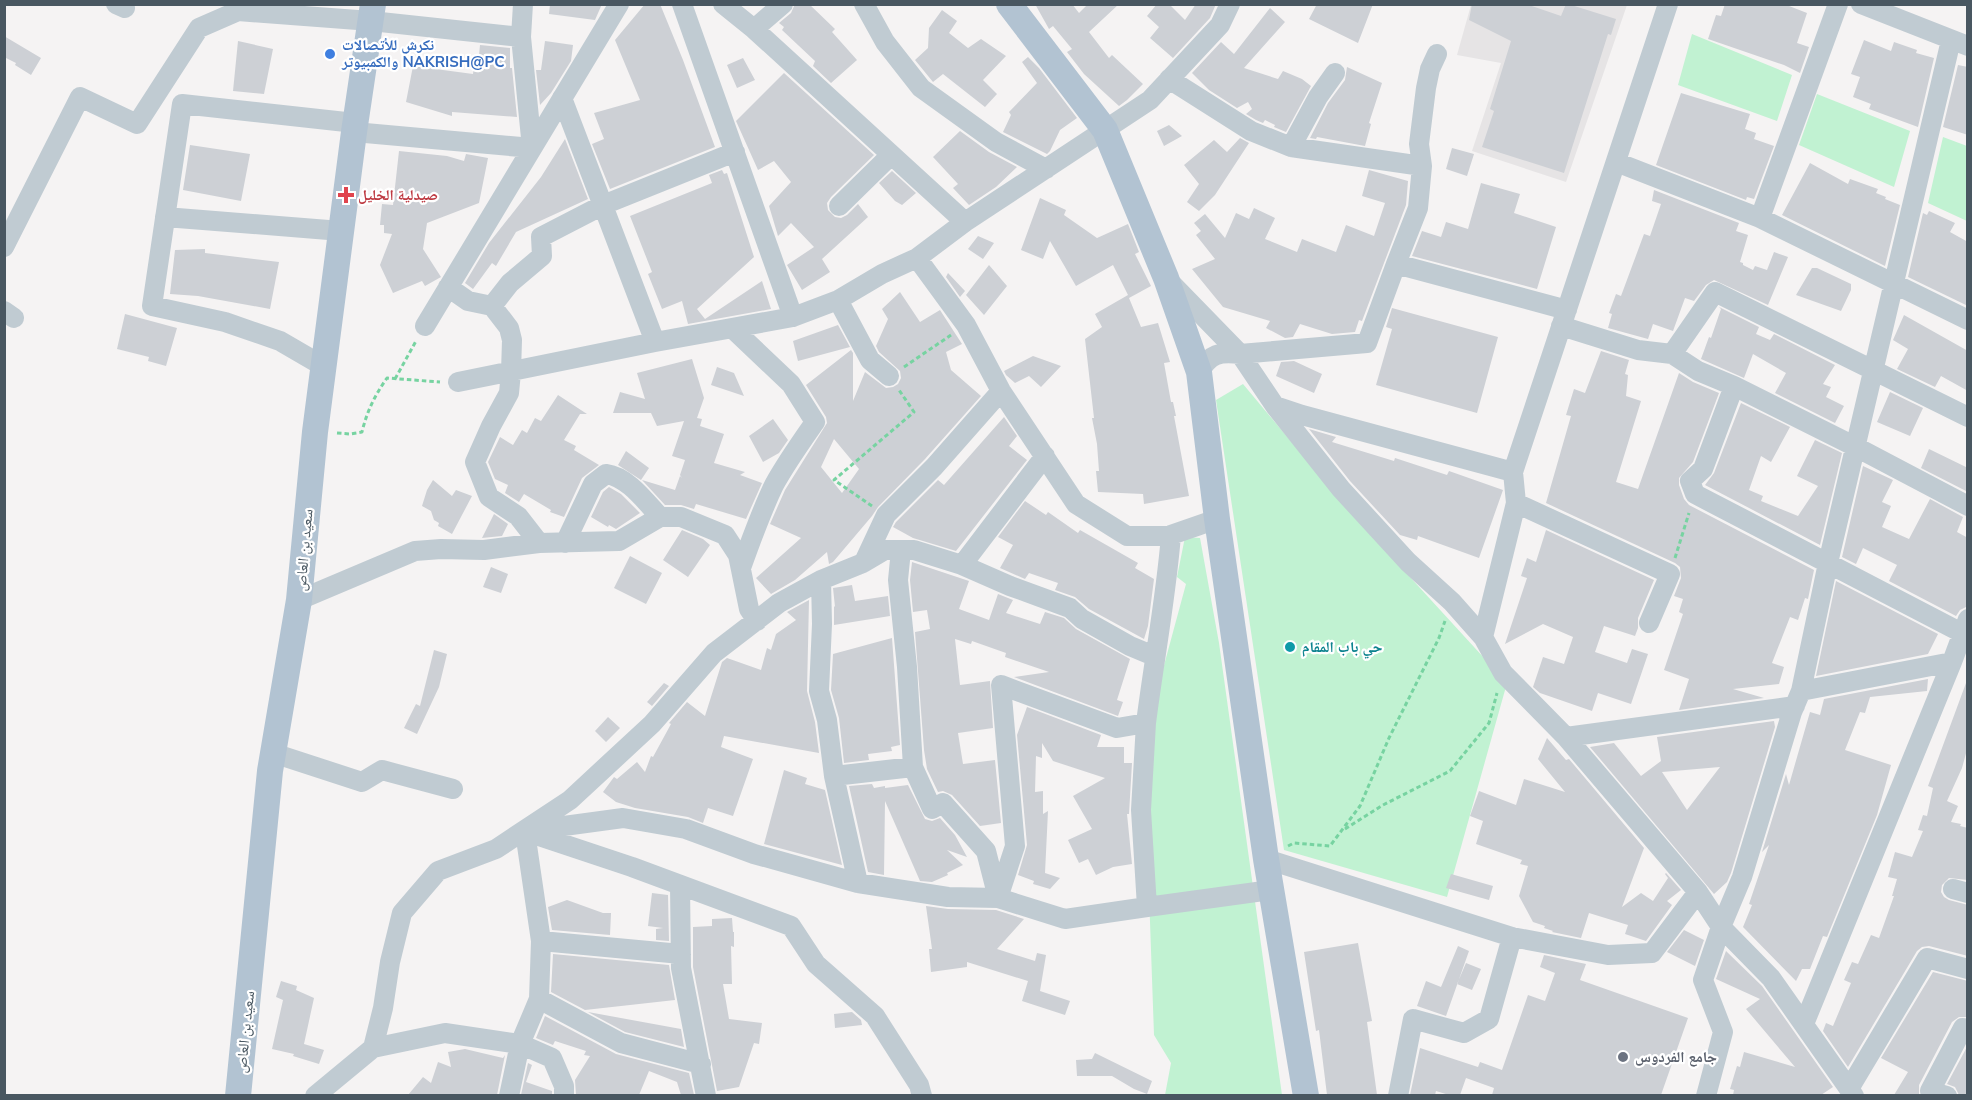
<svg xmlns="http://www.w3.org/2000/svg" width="1972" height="1100" font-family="'Nunito Sans','Noto Naskh Arabic',sans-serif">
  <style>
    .education { fill: #e6e4e5 }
    .green { fill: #c1f2d2 }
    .building { fill: #cdd0d5; fill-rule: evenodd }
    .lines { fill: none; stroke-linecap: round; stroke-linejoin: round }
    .path { stroke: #77d3a1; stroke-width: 3; stroke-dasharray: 4.5 3; stroke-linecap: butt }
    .minor { stroke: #c0cbd2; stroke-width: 20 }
    .major { stroke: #b2c3d2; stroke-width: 26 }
    .shop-dot { fill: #3f7fe0; stroke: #fff; stroke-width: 2 }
    .health-dot { fill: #e0444e; stroke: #fff; stroke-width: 2 }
    .culture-dot { fill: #0f9aa8; stroke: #fff; stroke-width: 2 }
    .worship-dot { fill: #6b7280; stroke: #fff; stroke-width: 2 }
    .labels { text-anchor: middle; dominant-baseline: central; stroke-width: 4.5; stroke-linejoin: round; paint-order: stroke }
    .shop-label { font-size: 15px; font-weight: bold; fill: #366cbe; stroke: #fff; text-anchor: start }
    .health-label { font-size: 15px; font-weight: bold; fill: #be3a42; stroke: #fff; text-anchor: start }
    .street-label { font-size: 15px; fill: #495761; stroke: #fff }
    .culture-label { font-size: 15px; font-weight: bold; fill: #0d838f; stroke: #fff; text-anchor: start }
    .worship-label { font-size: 15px; font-weight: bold; fill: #5b616d; stroke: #fff; text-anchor: start }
  </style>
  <rect width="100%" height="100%" fill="#f5f3f3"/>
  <path class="education" d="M1471 5H1627L1566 182 1472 151 1501 63 1457 55Z"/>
  <path class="green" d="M1692 34 1792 75 1777 121 1678 85Z
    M1817 94 1910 131 1894 187 1799 145Z
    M1943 137 1967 146V221L1928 203Z
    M1243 384 1344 505 1507 683 1447 897 1284 850 1216 400Z
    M1185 537 1200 538 1219 643 1282 1095H1165L1171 1063 1154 1035 1146 808 1153 706 1186 584 1177 577Z"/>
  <path class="building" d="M550 4H602L595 20 549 14Z
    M645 4H660L683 60 715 147 610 189 592 144 604 139 594 113 640 100 615 40Z
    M795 4H809L835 29 832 32 857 60 831 83 813 66 815 61 782 30 784 27 779 23 791 13Z
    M1035 4H1072L1079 13 1088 4H1119L1089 32 1109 58 1112 55 1143 84 1127 100 1119 106 1084 74 1067 52 1072 49 1053 26 1049 29Z
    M1157 4H1169L1185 20 1196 4H1216L1210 18 1173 58 1150 38 1159 27 1147 16Z
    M1317 4H1373L1358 43 1309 19Z
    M1472 4H1526L1561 16 1566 4H1568L1616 19 1611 35 1608 34 1564 173 1482 147 1494 111 1490 109 1511 41 1469 20Z
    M1725 4H1784L1807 13 1797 43 1809 47 1800 73 1784 65 1708 39 1716 15 1721 16Z
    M1270 8 1285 22 1244 68 1278 79 1283 71 1302 79 1311 86 1286 132 1274 127 1275 125 1265 120 1263 123 1256 120 1246 114 1252 109 1248 102 1237 108 1209 90 1192 73 1221 42 1234 54Z
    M942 10 957 21 949 33 968 48 981 39 1006 56 983 80 997 94 985 107 943 74 933 82 915 60 928 48 929 28Z
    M4 36 41 58 31 75 15 65 16 63 4 57Z
    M1864 40 1891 51 1894 42 1917 50 1916 53 1934 58 1918 127 1869 109 1871 104 1853 97 1860 77 1851 74Z
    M238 41 273 49 264 94 233 91Z
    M545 41 573 45 571 61 551 93 540 105 536 70H541Z
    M480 45 510 48V68H512L517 117 452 112V116L406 102 413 66 473 74 474 66H478Z
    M1028 57 1039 68 1077 118 1060 130 1050 151 1047 154 1003 132 1011 115 1009 112 1037 83 1022 62Z
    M743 58 755 80 737 88 727 65Z
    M1958 65 1968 67V135L1943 127Z
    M1347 67 1382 83 1369 123 1371 124 1365 146 1317 137 1316 139 1310 138 1328 103 1345 80Z
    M784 73 874 155 831 197 827 203 828 210 835 217 841 218 847 215 858 204 868 217 822 259 830 272 802 290 787 265 814 247 791 223 778 236 769 206 791 182 774 161 758 170 736 121Z
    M1681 93 1750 114 1745 129 1756 133 1754 139 1774 146 1754 199 1747 197 1746 200 1656 165Z
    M1169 125 1182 136 1164 146 1157 131Z
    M960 131 989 152 1017 167 996 187 969 205 953 188 958 184 933 157Z
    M1240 138 1249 143 1215 195 1199 211 1187 202 1199 184 1184 165 1214 140 1227 152Z
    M565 139 588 199 516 232 496 266 492 263 473 289 465 283 489 243 541 177Z
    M190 145 250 154 241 201 183 190Z
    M1452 148 1474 154 1467 176 1446 169Z
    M399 151 447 156 464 161 466 154 488 158 479 203 427 223 423 249 441 277 425 286 422 281 393 293 380 265 392 234 384 233V225H380L382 204 393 205Z
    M1810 163 1848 184 1850 179 1878 189 1876 193 1886 197 1885 199 1900 205 1885 266 1782 215Z
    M722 170 724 174 727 173 754 257 697 309 705 319 762 281 771 309 688 324 682 301 662 309 648 274 652 272 630 216 712 183 709 175Z
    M1369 170 1408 181 1406 205 1362 321 1359 320 1355 332 1332 334 1300 324 1293 337 1285 338 1266 328 1270 321 1223 307 1192 269 1215 259 1196 235 1201 231 1194 223 1205 214 1225 238 1236 213 1249 219 1254 208 1275 218 1265 239 1297 252 1302 239 1336 252 1346 225 1374 236 1385 203 1362 196Z
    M892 171 916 193 902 205 895 201 879 183Z
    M1481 183 1520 194 1514 213 1556 227 1537 289 1412 256 1422 231 1441 237 1446 222 1468 229Z
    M1654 190 1739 223 1736 231 1748 235 1740 262 1743 263V265L1753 270 1755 266 1767 270 1774 252 1788 257 1768 305 1714 280 1706 285 1694 301 1685 298 1673 331 1653 324 1648 339 1608 328 1612 314 1609 313 1616 294 1621 296 1644 234 1650 236 1661 204 1652 201Z
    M1040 198 1066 210 1064 215 1097 238 1128 224 1139 252 1135 254 1151 286 1129 298 1141 327 1158 323 1170 362 1164 363 1171 402H1173L1176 416H1174L1189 496 1144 504 1143 494 1098 492 1096 471H1099L1097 444 1092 418H1094L1085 339 1102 327 1095 314 1128 295 1113 265 1076 286 1050 241 1043 259 1021 250Z
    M1929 211 1955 223 1950 232 1968 242V306L1908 277 1923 213 1927 215Z
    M978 236 994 243 983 259 968 249Z
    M205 249V253L279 262 270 309 198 296 170 294 175 250Z
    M989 265 1007 286 984 315 966 295Z
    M1812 268H1817L1851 284V290L1841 311 1796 295Z
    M948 273 965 291 960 297 946 277Z
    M900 292 920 322 940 310 962 344 946 352 951 370 981 396 925 459 878 507 872 516 833 562 829 564 827 552 795 580 771 594 756 578 801 538 770 524 785 490 827 423 826 417 806 385 851 350 853 353V401L865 372 886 388 893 387 898 384 901 378 900 371 879 352 876 346 888 319 882 309ZM834 439 859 469 842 493 821 467Z
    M1719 307 1759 327 1756 334 1770 340 1774 334 1835 365 1823 384 1831 387 1826 397 1844 406 1835 423 1775 393 1786 373 1753 354 1744 378 1701 359 1709 337 1711 338 1721 309Z
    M1392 308 1498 337 1477 413 1376 385 1392 329 1386 327Z
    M125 314 177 328 166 366 148 361 149 357 117 349Z
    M1904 315 1968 351V391L1941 376 1935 387 1897 369 1908 349 1893 340Z
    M838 325 850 347 798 361 793 341Z
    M1601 351 1629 360 1625 374 1628 375 1626 396 1641 401 1616 482 1638 489 1679 373 1693 382 1719 393 1693 462 1679 478V485L1684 499 1689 505 1814 570 1808 599 1805 598 1798 620 1790 617 1772 663 1784 667 1779 684 1733 689 1764 698 1679 710 1689 679 1664 670 1683 614 1679 612 1683 599 1674 596 1681 578 1680 567 1675 563 1546 503 1571 416 1566 415 1574 389 1585 393Z
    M1033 356 1061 366 1041 387 1029 376 1015 383 1006 375 1004 371Z
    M692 359 704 398 697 418 702 419 700 426 724 434 714 463 745 472 740 475 762 483 746 519 696 504 694 509 681 505H665L642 480 675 490 680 476 682 478 680 475 685 460 672 456 684 421 657 426 651 413H613L620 392 645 399 637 373Z
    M1294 361 1322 374 1314 393 1276 376 1281 362Z
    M717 367 734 373 744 396 711 385Z
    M1890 392 1923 408 1910 436 1877 422Z
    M558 395 587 414H580L564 440 576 446 574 450 599 465 582 478 564 517 550 512 551 510 524 494 519 502 505 493 508 485 495 479 488 462 500 437 513 445 522 430 527 433 535 418 541 421Z
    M1741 403 1790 427 1771 462 1761 456 1749 490 1763 496 1761 501 1798 516 1818 486 1797 476 1815 440 1842 453 1820 545 1705 485 1714 473Z
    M1004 417 1017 436 1009 446 1027 460 956 551 913 538 893 527 896 522 938 480 944 485Z
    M773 419 788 440 779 453 763 462 749 436Z
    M1309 429 1336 437 1332 442 1394 461 1395 458 1447 475 1449 471 1503 490 1479 558 1418 536 1417 540 1400 535 1350 481Z
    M1929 449 1968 468V492L1921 468Z
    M626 451 649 468 641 480 618 465Z
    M1863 466 1893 480 1882 502 1891 506 1882 527 1909 539 1930 499 1963 517 1957 532 1968 538V603L1966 607 1960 610 1956 616 1889 581 1897 565 1863 548 1856 564 1842 557Z
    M433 480 452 496 456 490 472 496 452 534 438 526 439 523 434 520 431 511 422 506 427 490Z
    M609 487 621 494 640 513 616 529 609 525 608 527 591 517 603 492Z
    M1025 501 1046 515 1048 512 1078 533 1080 530 1138 563 1135 568 1154 579 1148 626 1144 639 1089 609 1075 597 1055 590 1058 583 1029 573 1025 579 1000 568 1013 545 998 537Z
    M494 514 508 524 502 536 482 538Z
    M682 530 703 539 710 545 688 577 663 560Z
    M1546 530 1654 580 1638 618V628L1635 636 1604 626 1595 652 1627 663 1632 649 1648 654 1631 704 1598 693 1592 711 1540 693 1533 687 1543 657 1564 664 1573 637 1543 624 1505 644 1527 578 1521 576 1527 558 1536 562Z
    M630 556 662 573 646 604 614 588Z
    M912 562 969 581 959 609 989 620 998 594 1013 600 1006 613 1040 624 1045 612 1064 618 1076 629 1130 659 1117 700 1123 702 1118 716 1014 677 1049 672 1005 657 1006 653 972 641 971 644 955 639 960 685 990 681 993 728 958 733 963 764 995 760 1001 823 980 826 952 795 943 791 938 792 927 769 924 750 915 632 930 629 927 610 913 612 910 580Z
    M491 567 508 574 501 593 483 587Z
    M1836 581 1938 634 1928 654 1816 676Z
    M852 585 855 601 888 596 890 616 834 625V606L835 607 833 588Z
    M809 600 807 691 815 722 819 753 724 736 721 747 753 759 733 816 708 808 703 823 688 817 635 808 616 802 603 792 614 777 617 779 637 762 645 772 651 756 653 757 671 724 669 723 687 702 705 716 722 662 727 658 761 670 767 648 771 650 776 634 796 620 787 612Z
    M892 638 900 745 891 747 892 751 868 754 869 760 844 763 839 718 831 690 833 654Z
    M434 650 447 654 439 687 417 734 404 728 416 704 420 706Z
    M1928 679 1927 691 1870 697 1865 713 1860 712 1845 750 1891 765 1877 815 1827 937 1823 936 1810 969H1802L1796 981 1743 927 1752 905 1749 904 1769 845 1762 852 1786 774 1789 785 1810 712 1820 715 1824 699Z
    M664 683 669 686 652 706 647 702Z
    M1966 683H1968V746L1962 768 1947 801 1958 806 1951 822 1961 824 1960 826 1968 828V880L1949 878 1942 885 1941 892 1944 897 1949 900 1968 905V956L1929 946 1922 947 1917 951 1848 1067 1823 1031 1826 1023 1833 1026 1851 983 1844 980 1852 962 1858 964 1871 935 1879 938 1894 896H1892L1897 879 1888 877 1895 852 1912 857 1923 831 1918 830 1923 815 1927 816 1933 788 1928 786Z
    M1027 707 1101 735 1097 747H1124V763H1132L1129 814H1127L1132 864 1113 867 1096 875 1088 859 1079 863 1068 840 1092 829 1073 796 1105 778 1053 761 1042 743V758L1036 756 1035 792 1043 791V814L1048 811 1045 873 1060 878 1050 889 1033 884 1034 881 1018 875 1027 845 1017 735Z
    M608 717 620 728 606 742 595 731Z
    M1774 721 1775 727 1731 873 1727 882 1714 894 1590 747 1614 743 1641 776 1661 761 1657 737ZM1720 767 1687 810 1662 772Z
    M1547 738 1566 760 1569 759 1644 848 1622 907 1641 893 1653 901 1668 878 1665 874 1666 873 1681 890 1667 901 1672 905 1646 941 1625 934 1628 925 1589 913 1581 938 1552 932 1553 931 1544 928 1545 926 1533 922 1519 896 1528 866 1520 864 1522 860 1476 844 1483 821 1470 816 1479 791 1516 805 1524 779 1565 792 1538 759Z
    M784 770 807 778 805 784 825 790 842 865 764 844Z
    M872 784 874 788 885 786V788L908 785 925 819 932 821 940 818 955 835 967 857 947 850 963 865 947 873 948 875 932 882 920 881 885 801 884 875 868 872 849 786Z
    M1451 874 1493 886 1489 900 1446 888Z
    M652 893 668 895 669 941 656 940V929L663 928 648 926Z
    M567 900 603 913H611L610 935 552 930 548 907Z
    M926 906 948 909 996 910 1024 919 997 949 1035 961 1037 953 1046 955 1040 991 1070 1001 1065 1015 1022 1001 1028 981 967 962V967L931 972 929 949H932Z
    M732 918 733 932H734V947L731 946 732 984H723L729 1019 762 1023 759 1044 754 1043 739 1087 717 1091 693 967V927L712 926V919Z
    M1684 930 1704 940 1695 966 1667 952Z
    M1358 943 1372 1021 1367 1022 1377 1095H1327L1319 1030 1316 1031 1304 952Z
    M1458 946 1469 951 1446 1016 1417 1006 1426 981 1441 987Z
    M1726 951 1762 986 1833 1087 1821 1095H1733L1734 1090 1730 1089 1737 1066 1740 1067 1744 1052 1795 1067 1746 1009 1760 999 1716 979Z
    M553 954 669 965 675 1000 585 1010 551 992Z
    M1544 955 1586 964 1580 980 1688 1018 1661 1095H1492L1494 1088 1466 1078 1460 1095H1449L1436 1091 1435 1095H1410L1420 1048 1478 1067 1480 1062 1502 1070 1528 995 1545 1001 1555 973 1540 967Z
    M1466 963 1481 969 1472 990 1457 984Z
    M1933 972 1968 981V1017H1959L1952 1022 1919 1085V1095H1894L1908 1072 1881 1058Z
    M281 981 297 986 296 990 314 998 304 1044 324 1050 319 1064 293 1056 294 1054 272 1049 283 1000 276 997Z
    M588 1012 681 1029 684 1047 625 1032Z
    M852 1012 861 1020 862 1025 835 1028 834 1014Z
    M545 1016 616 1054 689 1073 694 1095H681L677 1082 649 1071 639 1095H576L575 1080 590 1056 584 1055 586 1051 555 1041 553 1045 536 1038Z
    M1968 1045V1095H1959L1955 1087 1947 1084Z
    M465 1049 503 1058 505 1055 497 1095H408L423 1077 431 1083 438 1062 451 1067 448 1052Z
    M1095 1053 1152 1081 1147 1094 1134 1089 1112 1076H1077L1076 1060 1092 1059Z
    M528 1063 532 1065 526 1082 552 1091V1095H521Z"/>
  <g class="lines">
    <path class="path" d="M904 367 951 335
      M395 379 416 341
      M337 433 350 434 362 432C367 411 375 395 387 378L440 382
      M872 506 834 480 914 412 899 390
      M1675 558 1689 513
      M1345 829 1383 805 1450 771 1489 723 1497 693
      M1288 846 1294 843 1330 846 1360 806 1389 738 1439 638 1445 621"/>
    <path class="minor" d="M116 4 125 8
      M682 4 793 317
      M723 4 754 29 965 222
      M864 4 885 42 921 88 996 142 1046 169
      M1861 4 1968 46
      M754 29 783 4
      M1169 79 1251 131 1291 147 1422 166
      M562 98 655 342
      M354 132 532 148 521 37 523 4
      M1291 147 1318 97 1335 73
      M1616 162 1760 218 1968 320
      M839 206 891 155
      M165 217 341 231
      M1760 218 1838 4
      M4 247 80 97 137 124 199 28 238 11 371 21 521 37
      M917 258 966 325 1001 391 1076 504 1127 536H1168L1217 519
      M1396 264 1418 208 1422 166 1419 144 1426 88 1430 69 1437 54
      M1168 280 1240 354 1275 406 1341 489 1408 562 1452 602 1483 637 1503 673 1566 737 1698 892 1721 927 1771 978 1854 1096
      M448 287 468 301 492 306 510 283 542 256 541 237 603 205 735 152
      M838 300 870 360 889 376
      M4 311 14 318
      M425 326 619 4
      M1561 326 1638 350 1672 354 1698 371 1734 386 1856 447 1968 506
      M733 329 791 384 815 422C801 442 786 463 774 485 761 512 751 540 741 568
      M1672 354 1715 292 1968 417
      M323 366 280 341 225 322 152 306 182 104 355 123
      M1199 372C1211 353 1219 352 1240 354L1367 343 1396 264 1567 310
      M458 382 655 342 793 317 838 300 882 274 917 258 965 222 1150 100 1220 25 1230 4
      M1734 386 1703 469 1690 481 1695 494 1962 633
      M1275 406 1302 415 1513 472 1668 4
      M1516 503 1670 574 1649 623
      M539 543 619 541 660 517H681L725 535 738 555 749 609 757 621
      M565 543 593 484 606 474C628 477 645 501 660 517
      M901 550 898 580 907 667 913 767 932 809 943 803 986 851 998 898
      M864 562 886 515 934 467 1001 391
      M962 565 1045 456
      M821 580 822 624 819 691 827 720 834 776 858 883
      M299 600 415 551 441 549 484 550 539 543 518 516 489 497 475 462 491 426 509 393 511 372 512 340 509 328 492 306
      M1483 637 1516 503 1513 472
      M1801 691 1952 662
      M1566 737 1795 706
      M273 753 362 782 382 770 453 789
      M834 776 913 767
      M527 831 623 818 686 829 754 854 858 883 948 897 998 898 1065 919 1147 907 1141 810 1146 723
      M530 833 632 867 791 926 816 964 875 1016 919 1085 922 1096
      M1266 859 1512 937 1608 955 1652 953 1698 892
      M680 885 681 968 706 1096
      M1953 889 1968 893
      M998 898 1015 846 1001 685 1117 728 1146 723C1154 660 1166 598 1171 535
      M1147 907 1271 890
      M541 941 681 954
      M539 999 621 1043 701 1064
      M1804 1024 1952 662 1968 619
      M373 1048 445 1033 520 1044 552 1058 564 1086V1096
      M1849 1089 1927 958 1968 969
      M315 1096 373 1048 383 1008 390 962 402 913 438 871 496 849 570 800 652 724 714 653 779 603 821 580 863 563 885 550H914L962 565 1010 586 1070 608 1082 619 1130 646 1154 656
      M509 1096 520 1044 539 999 541 941 525 832
      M1398 1096 1413 1019 1464 1033 1489 1019 1512 937
      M1706 1096 1723 1032 1703 980 1721 927 1742 877 1792 712 1801 691 1828 563 1951 40
      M1947 1096 1930 1091 1963 1028 1968 1029"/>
    <path class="major" d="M1009 4 1105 130 1166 278 1199 372 1217 519 1266 859 1306 1096
      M238 1096 270 771 299 600 315 432 354 132 373 4"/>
  </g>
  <circle class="shop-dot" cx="330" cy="54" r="6"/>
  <path class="health-dot" d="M343 186h6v6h6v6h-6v6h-6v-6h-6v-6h6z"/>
  <circle class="culture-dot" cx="1290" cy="647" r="6"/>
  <circle class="worship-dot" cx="1623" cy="1057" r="6"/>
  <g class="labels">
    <g class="shop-label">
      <text x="342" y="45">نكرش للأتصالات<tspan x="342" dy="17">والكمبيوتر NAKRISH@PC</tspan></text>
    </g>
    <g class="health-label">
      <text x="358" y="195">صيدلية الخليل</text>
    </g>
    <g class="street-label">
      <text transform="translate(304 550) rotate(-85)">سعيد بن العاص</text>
      <text transform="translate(245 1032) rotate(-84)">سعيد بن العاص</text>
    </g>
    <g class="culture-label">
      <text x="1302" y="647">حي باب المقام</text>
    </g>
    <g class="worship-label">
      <text x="1635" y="1057">جامع الفردوس</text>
    </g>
  </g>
  <rect width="1972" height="1100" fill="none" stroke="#495761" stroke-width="12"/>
</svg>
